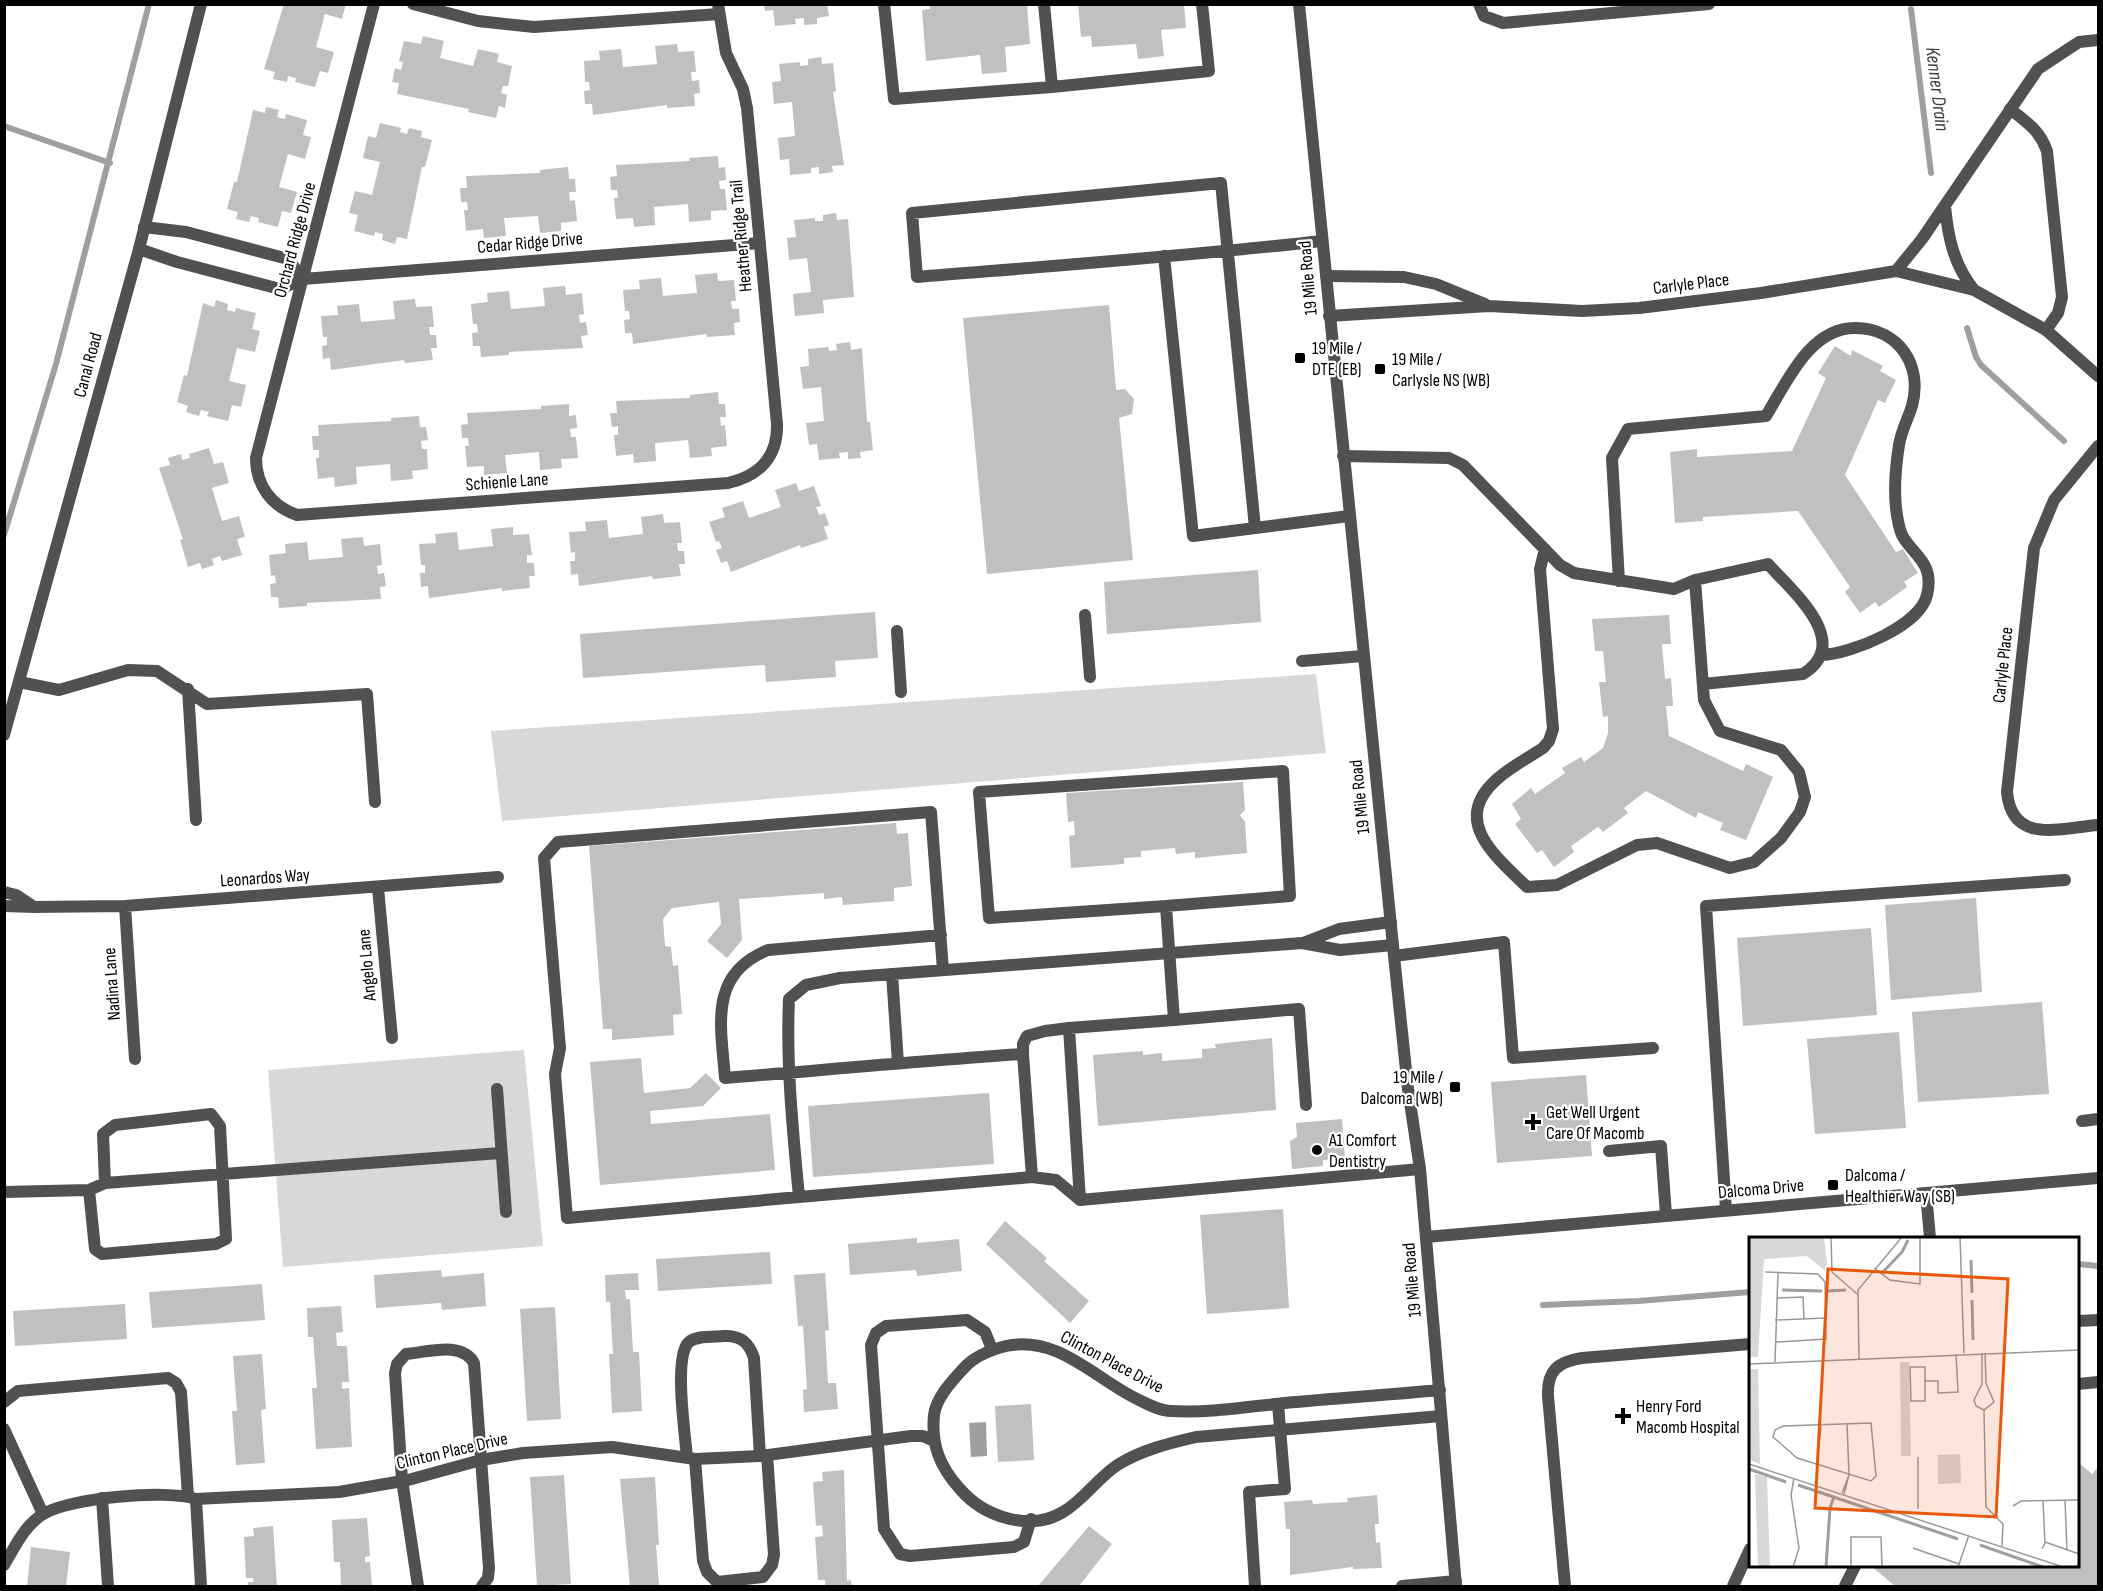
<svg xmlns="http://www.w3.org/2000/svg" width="2103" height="1591" font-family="'Sofia Sans Condensed',sans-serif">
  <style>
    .green { fill: #d8d8d8 }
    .water { fill: #9f9f9f }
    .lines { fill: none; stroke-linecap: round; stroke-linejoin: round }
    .stream { stroke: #9f9f9f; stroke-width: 6 }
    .building { fill: #c0c0c0 }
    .service { stroke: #515151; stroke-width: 12 }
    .minor { stroke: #515151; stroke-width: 12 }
    .tertiary { stroke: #515151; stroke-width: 12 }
    .poi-dot { fill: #000; stroke: #fff; stroke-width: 2 }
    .labels { text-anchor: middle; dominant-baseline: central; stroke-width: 4.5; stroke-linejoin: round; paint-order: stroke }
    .street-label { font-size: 18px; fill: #000; stroke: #fff }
    .poi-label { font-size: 18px; fill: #000; stroke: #fff; text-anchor: start }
    .water-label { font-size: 20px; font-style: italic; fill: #404040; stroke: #fff }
    .inset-river { fill: none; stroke: #9f9f9f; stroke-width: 3 }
    .inset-road { fill: none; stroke: #999; stroke-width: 1.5 }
    .view { fill: #e8590c; fill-opacity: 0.15; stroke: #e8590c; stroke-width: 3 }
    .inset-edge { fill: none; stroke: #000; stroke-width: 3 }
  </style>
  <rect width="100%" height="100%" fill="#fff"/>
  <path class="green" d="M1316 674 1326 753 502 821 491 731Z
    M524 1050 543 1246 283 1267 268 1070Z"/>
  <path class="water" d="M986 1422 987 1456 971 1457 969 1423Z"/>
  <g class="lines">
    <path class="stream" d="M1911 9 1931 173
      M4 126 110 163
      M1967 328 1976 357 1981 365 2064 441
      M4 535 56 364 149 4
      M2078 1264 2098 1266
      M1543 1305 1638 1301 1750 1292"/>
  </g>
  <path class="building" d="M284 4H346L342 19 325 14 316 47 334 52 328 73 320 71 315 87 295 82 296 78 288 76 287 82 273 79 275 72 264 69Z
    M764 4H827L829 16 817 18V24L804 25V18L795 19 796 24 775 26 773 10 765 11Z
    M929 4H1027L1030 44 1005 47 1007 72 982 74 980 55 926 61 922 10 930 9Z
    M1078 4H1184L1186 28 1161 30 1164 56 1138 59 1136 44 1092 47 1091 36 1081 37Z
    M423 36 444 41 440 58 473 66 478 49 499 54 497 62 512 66 508 86H503L501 93 507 95 505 108 499 106 496 118 468 112 469 109 397 94 399 83 392 82 395 68 401 70 403 62 399 61 404 41 421 44Z
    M677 44 678 52 694 51 696 72H691L692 81 699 80 700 93 694 94 695 106 667 108V105L593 115 592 104H585L584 91 590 90 589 82H585L584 61 600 60 599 51 621 49 623 67 657 64 655 46Z
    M821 57 822 64 833 63 836 91 833 92 844 165 832 166 833 172 819 174V167L811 168V173L790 175 789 159 780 160 778 138 795 136 792 102 774 104 772 82 781 81 779 64 800 62V66L808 65V59Z
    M266 107 279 110 277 117 285 119 286 114 307 120 303 135 311 137 305 159 288 154 279 187 297 192 291 213 282 211 278 227 258 222 259 218 251 216 249 222 236 219 238 212 227 209 234 182H237L253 110 265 113Z
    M380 123 401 128 400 132 407 134 409 128 422 131 421 137 432 140 425 167H422L407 239 397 237 395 244 382 240 383 234 375 232 374 236 354 231 358 215 349 213 355 191 372 195 380 162 363 158 368 136 376 138Z
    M718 156 719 168 725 167 726 180 719 181 720 189H725L727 210 711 211V220L689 222 688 204 654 207 655 225 634 227 633 218 616 219 614 198H618L617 190H611L610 177 617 176 616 165 690 161 689 158Z
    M568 167 569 179H575L576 192H569L570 201 575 200 577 221 561 223V231L540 233 538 216 504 218 506 236 484 238 483 229 466 231 464 210H468L467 202H461L460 188H467L466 176 540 173V170Z
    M836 213 837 220 848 219 854 297 823 300 824 313 795 316 793 294 811 292 807 258 789 260 787 238 796 237 794 220 815 218V221H823V215Z
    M717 273 718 281 734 280 736 301H731L732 309H739L740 322 734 323 735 335 707 337 706 334 633 344 632 333H625L624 320 630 319 629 311H625L623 290 640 289 639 280 661 278 663 296 697 293 695 275Z
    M565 286 566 295 582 293 584 314 579 315 580 323 586 322 588 335 581 336 583 348 509 352V355L481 357 480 346H473L472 333 478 332 477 324H473L471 304 488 302 487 293 509 291 511 309 545 306 543 288Z
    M415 299 416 307 432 306 434 327H429L430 335H436L437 348H431L433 360 405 363 404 360 331 370 330 358 323 359 322 346 327 345V337H323L321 316 338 315 337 306 359 304 361 322 395 319 393 301Z
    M216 300 228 304 227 310 235 312 236 308 256 313 252 329 260 331 255 352 237 348 229 381 246 385 241 407 232 405 228 421 207 416 209 412 201 410 199 416 186 412 188 406 177 402 184 375 187 376 203 303 214 307Z
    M1109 305 1116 390 1125 389 1134 399 1132 414 1119 418 1133 560 987 574 963 318Z
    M850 342 851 350 862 348 867 422H870L873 450 860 452 861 458 848 459V452L839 453 840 458 819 460 817 444 809 445 806 423 824 421 821 387 803 389 800 367 809 366 808 349 828 347 829 351 837 350 836 344Z
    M1835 346 1851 356 1852 350 1883 366 1880 371 1896 380 1885 403 1878 400 1845 475 1896 552 1903 549 1918 573 1904 582 1907 587 1879 607 1875 602 1860 613 1845 592 1850 587 1798 511 1703 517V521L1675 523 1670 452 1697 449V457L1792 451 1826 378 1818 373Z
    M718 392 719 404H725L726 417H720L721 426 725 425 727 446 711 448 712 456 690 458 688 440 655 443 656 461 634 463 633 454 616 456 614 435H618V426L612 427 610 413H617L616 401 690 398V395Z
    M569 404V416L576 415 577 428 570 429 571 437H576L578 458 561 459 562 468 540 470 539 452 505 455 507 473 484 475V466L467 467 465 446H469L468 438H462L461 425 468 424 467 413 541 409V406Z
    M419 416 420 427H426L428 440 421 441 422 449H427L428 469 412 471 413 479 391 481 390 464 356 467 357 484 335 487 334 477 318 479 316 458H319V450H313L312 436H319L318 425 391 421V418Z
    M209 448 214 464 223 462 229 483 212 488 222 521 239 516 245 537 237 539 242 555 222 561 220 556 212 559 214 565 202 569 200 563 188 567 180 540 183 539 159 468 170 465 168 458 181 454 182 460 190 458 189 454Z
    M796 483 799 491 814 486 821 506 816 507 819 515 825 513 829 525 824 527 828 539 801 548 800 545 731 572 727 561 721 563 716 550 722 548 719 541 716 542 709 522 725 517 722 508 743 501 749 518 781 507 775 490Z
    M663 514 664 523 680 522 682 543H677L678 551H684L685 564H679L681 576 653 579 652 576 579 586 578 574 571 575 570 561H575V552L571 553 569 532 586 531 585 522 607 520 609 538 643 534 641 517Z
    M513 527V535L529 534 532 555H527V563H534L535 576H529L530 588 502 591V588L429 598 428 586 421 587 420 573H425V565H421L419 544 436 543 435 534 457 532 459 550 493 546 491 529Z
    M363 537 364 546 380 544 382 565 377 566 378 574 384 573 386 586 380 587 381 599 307 603V606L279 608 278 597H271L270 584 276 583 275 575 271 576 269 555 286 553 285 544 307 542 309 560 343 557 341 539Z
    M1258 570 1261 622 1107 634 1104 582Z
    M875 612 878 658 835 661 836 677 766 682 765 665 583 678 580 634Z
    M1669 615 1671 644H1662L1665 679 1671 678 1673 706H1666L1669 736 1743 771 1746 764 1773 777 1746 840 1720 830 1723 823 1698 812 1696 818 1646 791 1624 808 1628 813 1603 832 1598 827 1571 846 1574 852 1554 867 1542 850 1537 853 1515 824 1521 819 1512 804 1531 788 1535 794 1565 773 1562 768 1581 757 1584 762 1603 748 1608 733V716L1603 717 1599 682H1606L1603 651H1595L1592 619Z
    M1243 782 1245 810 1240 815 1245 822 1247 853 1195 858V852L1176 854 1175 848 1141 851V857L1124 858V864L1071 868 1069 836 1075 835 1074 821 1068 822 1066 793Z
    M896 823 897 834 908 833 912 886 894 888V901L843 905 842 897 824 899V893L739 899 742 940 727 958 707 941 721 924 719 902 672 908 663 919 665 946 671 947 673 966 678 965 682 1014 673 1015 674 1035 612 1040V1029H603L589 846Z
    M1976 898 1982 992 1891 1000 1885 905Z
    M1871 928 1877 1015 1743 1026 1737 938Z
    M2042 1002 2049 1094 1918 1102 1912 1012Z
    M1899 1032 1906 1128 1815 1134 1807 1039Z
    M1272 1038 1276 1110 1098 1126 1093 1055 1143 1051V1055L1162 1053V1061L1202 1058V1049L1216 1048 1215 1044Z
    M641 1058 644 1093 690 1088 706 1073 721 1088 703 1106 650 1111 651 1124 770 1114 775 1170 600 1185 590 1062Z
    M1586 1075 1592 1156 1497 1163 1491 1082Z
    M989 1093 994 1164 813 1177 808 1106Z
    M1342 1119 1345 1159 1323 1160V1166L1292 1169 1290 1141 1297 1137 1296 1123Z
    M1283 1209 1289 1308 1207 1314 1200 1215Z
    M1005 1221 1047 1258 1044 1261 1089 1301 1070 1323 986 1244Z
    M917 1238V1243L959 1239 962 1271 917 1276 916 1270 850 1275 848 1244Z
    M770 1252 772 1284 658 1291 656 1259Z
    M441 1270 442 1277 484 1273 486 1306 442 1310 441 1303 376 1308 374 1275Z
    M638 1273 639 1290H625L626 1299H630L633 1352H639L642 1411 612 1413 609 1354H613L610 1302H606L605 1275Z
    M825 1273 829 1330 825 1331 828 1383H836L838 1409 804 1412 803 1390 807 1389 803 1326H798L794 1275Z
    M262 1284 265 1320 152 1328 149 1292Z
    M125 1304 127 1339 15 1346 13 1311Z
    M341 1306 343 1332 336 1333 337 1346H347L349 1382H342V1389L349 1388 352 1447 316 1449 312 1388H317L313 1337H308L307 1308Z
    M555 1307 561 1419 527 1421 520 1309Z
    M262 1354 266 1409 261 1410 265 1463 236 1465 232 1411H237L233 1356Z
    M1031 1404 1034 1460 998 1462 995 1406Z
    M2078 1462 2092 1474 2098 1467V1586H1895L1871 1566H2078Z
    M844 1470 847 1581 851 1580 852 1586H825V1580H818L815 1537 823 1536 822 1525 816 1526 813 1482 823 1481 822 1472Z
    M564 1475 571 1584 537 1586 530 1477Z
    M655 1477 659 1545H656L659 1586H630L620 1479Z
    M1377 1495 1379 1524H1375L1376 1543 1380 1542 1382 1568 1353 1569V1567L1290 1575V1529H1286L1284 1502 1312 1500 1313 1504 1348 1502 1347 1498Z
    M367 1518 370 1556 365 1557V1562H370L372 1586H341L340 1562H334L332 1520Z
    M273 1526 277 1586H248V1582H254L253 1578H246L244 1537 254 1536 253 1528Z
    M1089 1526 1112 1544 1079 1586H1038Z
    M31 1547 70 1552 66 1586H27Z"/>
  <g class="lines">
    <path class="service" d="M884 4 894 99 1052 87 1044 4
      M1052 87 1209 71 1202 4
      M2010 109C2027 122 2040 131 2047 151L2062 297 2058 313 2046 330
      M1164 256 1193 536 1255 528 1221 183 912 213 917 277C1052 266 1188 256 1322 241
      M1343 456 1449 458 1463 465 1560 565 1574 573 1674 589 1695 580 1768 564C1794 593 1853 642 1803 674L1703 684
      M1255 528 1349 516
      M1545 549 1540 569 1553 729 1549 741 1543 748C1528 758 1510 767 1496 780 1451 821 1495 856 1527 887L1557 885 1637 845 1657 843 1730 868 1754 862 1781 838 1800 812 1805 797 1799 772 1781 750 1720 731 1704 700 1695 580
      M1619 581 1612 458 1628 429 1766 416C1787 382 1810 327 1856 328 1899 329 1923 365 1912 406 1908 419 1901 431 1899 445 1896 464 1894 489 1896 508 1897 516 1899 528 1902 535 1913 556 1935 562 1927 595 1920 626 1851 654 1822 655
      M1085 615 1090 677
      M897 631 901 692
      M1302 661 1363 656
      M19 682 59 690 128 670 157 671 207 704 367 694 375 802
      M188 689 196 820
      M941 935 768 950C708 974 721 1026 725 1078 824 1070 923 1061 1023 1054L1032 1177 799 1197C793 1132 786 1065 789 999L806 985 840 978 1302 943 1340 950 1393 945
      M1303 943 1339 929 1391 922
      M1394 956 1504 942 1513 1058 1653 1048
      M892 974 898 1063
      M1174 1020 1299 1009 1306 1105
      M1023 1054V1044L1027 1036 1045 1031 1069 1028
      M497 1089 506 1212
      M2082 1121 2098 1119
      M1609 1151 1661 1146 1666 1215
      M1032 1177 1056 1180 1080 1200
      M105 1183 500 1153
      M4 1192 89 1190 105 1183 103 1134 115 1125 211 1114 220 1126 226 1239 216 1244 102 1254 95 1249 89 1190
      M1926 1193 1930 1238
      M799 1197 567 1218 555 1074 560 1048 544 858 558 842 931 812 943 970
      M1726 1210 1706 906 2065 880
      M2078 1321 2098 1320
      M992 1349 985 1332 967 1320 886 1326 876 1333 871 1345 884 1529 900 1554 910 1556 1014 1547 1024 1542 1031 1519
      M2078 1384 2098 1382
      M4 1402 18 1391 168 1378 176 1383 181 1392 188 1496
      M4 1429 43 1514
      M687 1457C685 1434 674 1359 688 1343 695 1335 714 1337 724 1336 740 1335 749 1342 754 1358L760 1456
      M695 1459 703 1561 707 1572 717 1582 763 1577 772 1565 774 1555 767 1455
      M102 1498 108 1586
      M196 1499 201 1586
      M418 1586 402 1480 395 1373 397 1364 406 1354C428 1352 462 1341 474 1363L489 1568 488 1578 482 1586
      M1255 1586 1249 1492 1285 1489 1278 1404
      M1402 1586 1456 1581
      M1565 1586 1548 1396C1547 1371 1557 1362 1582 1358L1750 1344
      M1733 1586 1750 1549
      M1845 1586 1855 1566"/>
    <path class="minor" d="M374 4 256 458C256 485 271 506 297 515L728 483C759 476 778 457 777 424L747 108 743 89 726 53 718 4
      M413 4 478 21 534 27 719 14
      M1479 4 1484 16 1503 23 1709 4
      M1945 206C1948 238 1954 265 1974 290
      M139 249 177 262 280 289 303 279 288 259 186 232 144 227
      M1896 271 1922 239 2038 69 2079 42 2098 40
      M1326 276 1404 277 1436 284 1485 304
      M303 279 760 243
      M1329 316 1489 306 1582 311 1639 308 1761 293 1896 271 1974 290 2046 330 2098 376
      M2098 446 2054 500 2034 548 2007 792C2012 845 2060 828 2098 825
      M378 888 392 1038
      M4 892 16 895 34 907 4 906
      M125 906 135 1059
      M1166 906 1290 896 1283 771 979 792 989 918 1166 906 1174 1020 1069 1028 1080 1200 1420 1169
      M34 907 125 906 498 877
      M1426 1237 2098 1178
      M1440 1390C1388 1395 1337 1398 1285 1403 1247 1407 1209 1413 1171 1411 1160 1411 1147 1404 1137 1399 1094 1378 1058 1335 1006 1346 990 1350 974 1356 963 1369 952 1381 936 1398 934 1415 931 1445 940 1467 960 1489 984 1517 1030 1532 1063 1512 1084 1500 1098 1477 1119 1464 1142 1450 1170 1443 1196 1437L1441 1416
      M4 1565C15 1547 24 1526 43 1514 70 1498 166 1489 196 1499L339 1492 408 1480 481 1460 523 1453 612 1447 695 1459 760 1456 911 1436H923L934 1441"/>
    <path class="tertiary" d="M1299 4 1394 956 1408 1089 1420 1169 1456 1586
      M4 735 139 249 201 4"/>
  </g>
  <g class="poi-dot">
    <rect x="1294" y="352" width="12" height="12" rx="3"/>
    <rect x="1374" y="363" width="12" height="12" rx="3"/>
    <rect x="1449" y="1081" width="12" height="12" rx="3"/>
    <path d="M1530 1113h6v6h6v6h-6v6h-6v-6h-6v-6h6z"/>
    <circle cx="1317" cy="1150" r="6"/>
    <rect x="1827" y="1179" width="12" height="12" rx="3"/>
    <path d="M1620 1407h6v6h6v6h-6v6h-6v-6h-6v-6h6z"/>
  </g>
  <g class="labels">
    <g class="street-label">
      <text transform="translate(741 236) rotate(-95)">Heather Ridge Trail</text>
      <text transform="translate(295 240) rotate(-75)">Orchard Ridge Drive</text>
      <text transform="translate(530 243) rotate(-5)">Cedar Ridge Drive</text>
      <text transform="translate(1308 278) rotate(-95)">19 Mile Road</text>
      <text transform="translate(1691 284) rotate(-7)">Carlyle Place</text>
      <text transform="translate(88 365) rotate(-75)">Canal Road</text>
      <text transform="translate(507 482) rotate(-4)">Schienle Lane</text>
      <text transform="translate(2003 665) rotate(-84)">Carlyle Place</text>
      <text transform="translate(1360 797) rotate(-96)">19 Mile Road</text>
      <text transform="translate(265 878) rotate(-4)">Leonardos Way</text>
      <text transform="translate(367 965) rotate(-95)">Angelo Lane</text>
      <text transform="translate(112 984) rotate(-94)">Nadina Lane</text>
      <text transform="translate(1761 1189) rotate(-5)">Dalcoma Drive</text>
      <text transform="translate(1412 1280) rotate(-95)">19 Mile Road</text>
      <text transform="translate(1112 1362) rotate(28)">Clinton Place Drive</text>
      <text transform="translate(452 1451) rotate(-13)">Clinton Place Drive</text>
    </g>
    <g class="poi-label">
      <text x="1312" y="348">19 Mile /<tspan x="1312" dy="21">DTE (EB)</tspan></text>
      <text x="1392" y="359">19 Mile /<tspan x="1392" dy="21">Carlysle NS (WB)</tspan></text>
      <text x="1443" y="1077" text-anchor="end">19 Mile /<tspan x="1443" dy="21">Dalcoma (WB)</tspan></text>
      <text x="1546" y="1112">Get Well Urgent<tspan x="1546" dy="21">Care Of Macomb</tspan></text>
      <text x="1329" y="1140">A1 Comfort<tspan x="1329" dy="21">Dentistry</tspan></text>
      <text x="1845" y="1175">Dalcoma /<tspan x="1845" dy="21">Healthier Way (SB)</tspan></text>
      <text x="1636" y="1406">Henry Ford<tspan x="1636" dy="21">Macomb Hospital</tspan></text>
    </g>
    <g class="water-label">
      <text transform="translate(1937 89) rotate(83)">Kenner Drain</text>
    </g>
  </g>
  <g transform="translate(1749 1237)">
    <rect width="330" height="330" fill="#fff"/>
    <path d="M0 0H75L78 27 75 33 58 19 15 22 9 120H0ZM151 125H160L162 219H152ZM0 132H9L11 227 0 223ZM211 217 212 246 189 247V218ZM6 237 18 240 21 330H9Z" fill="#d8d8d8"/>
    <path class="inset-river" d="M222 23 223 56M134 35 153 15 159 3M33 53 73 54M79 54 97 53M223 63 224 103M0 232 37 245M49 248 209 302M231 308 294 330M77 330 81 271 85 260"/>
    <path class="inset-road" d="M82 0 83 35 108 57M211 0 215 116M125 31 141 43 171 47V0M16 35 69 37 76 45 77 102 27 105M28 61 54 60 55 82M26 83 77 81M233 116V147L225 163 227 169 235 173 245 165 237 146 236 116M110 122 109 53 153 0M26 125 29 36M0 127 330 113M176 144V130H161L162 164H176V144H189V156L209 155 207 117M235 173 237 270 254 287 253 309M98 186 100 238M122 186 127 239 122 244 48 221 24 200 26 193 34 189ZM169 220V272M0 227 314 330M68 228 72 189M93 256 100 238 95 257M316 263 318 313M264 269 272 264 330 263M296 305 330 317M164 311 210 327M293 312 296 306 294 264M44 330 50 311 42 258 45 241M102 330V300H132L133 330M209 330 220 298"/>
    <path class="view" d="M79 32 259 42 247 280 66 271Z"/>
    <rect width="330" height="330" class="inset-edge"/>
  </g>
  <rect width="2103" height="1591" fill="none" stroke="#000000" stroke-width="12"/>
</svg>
